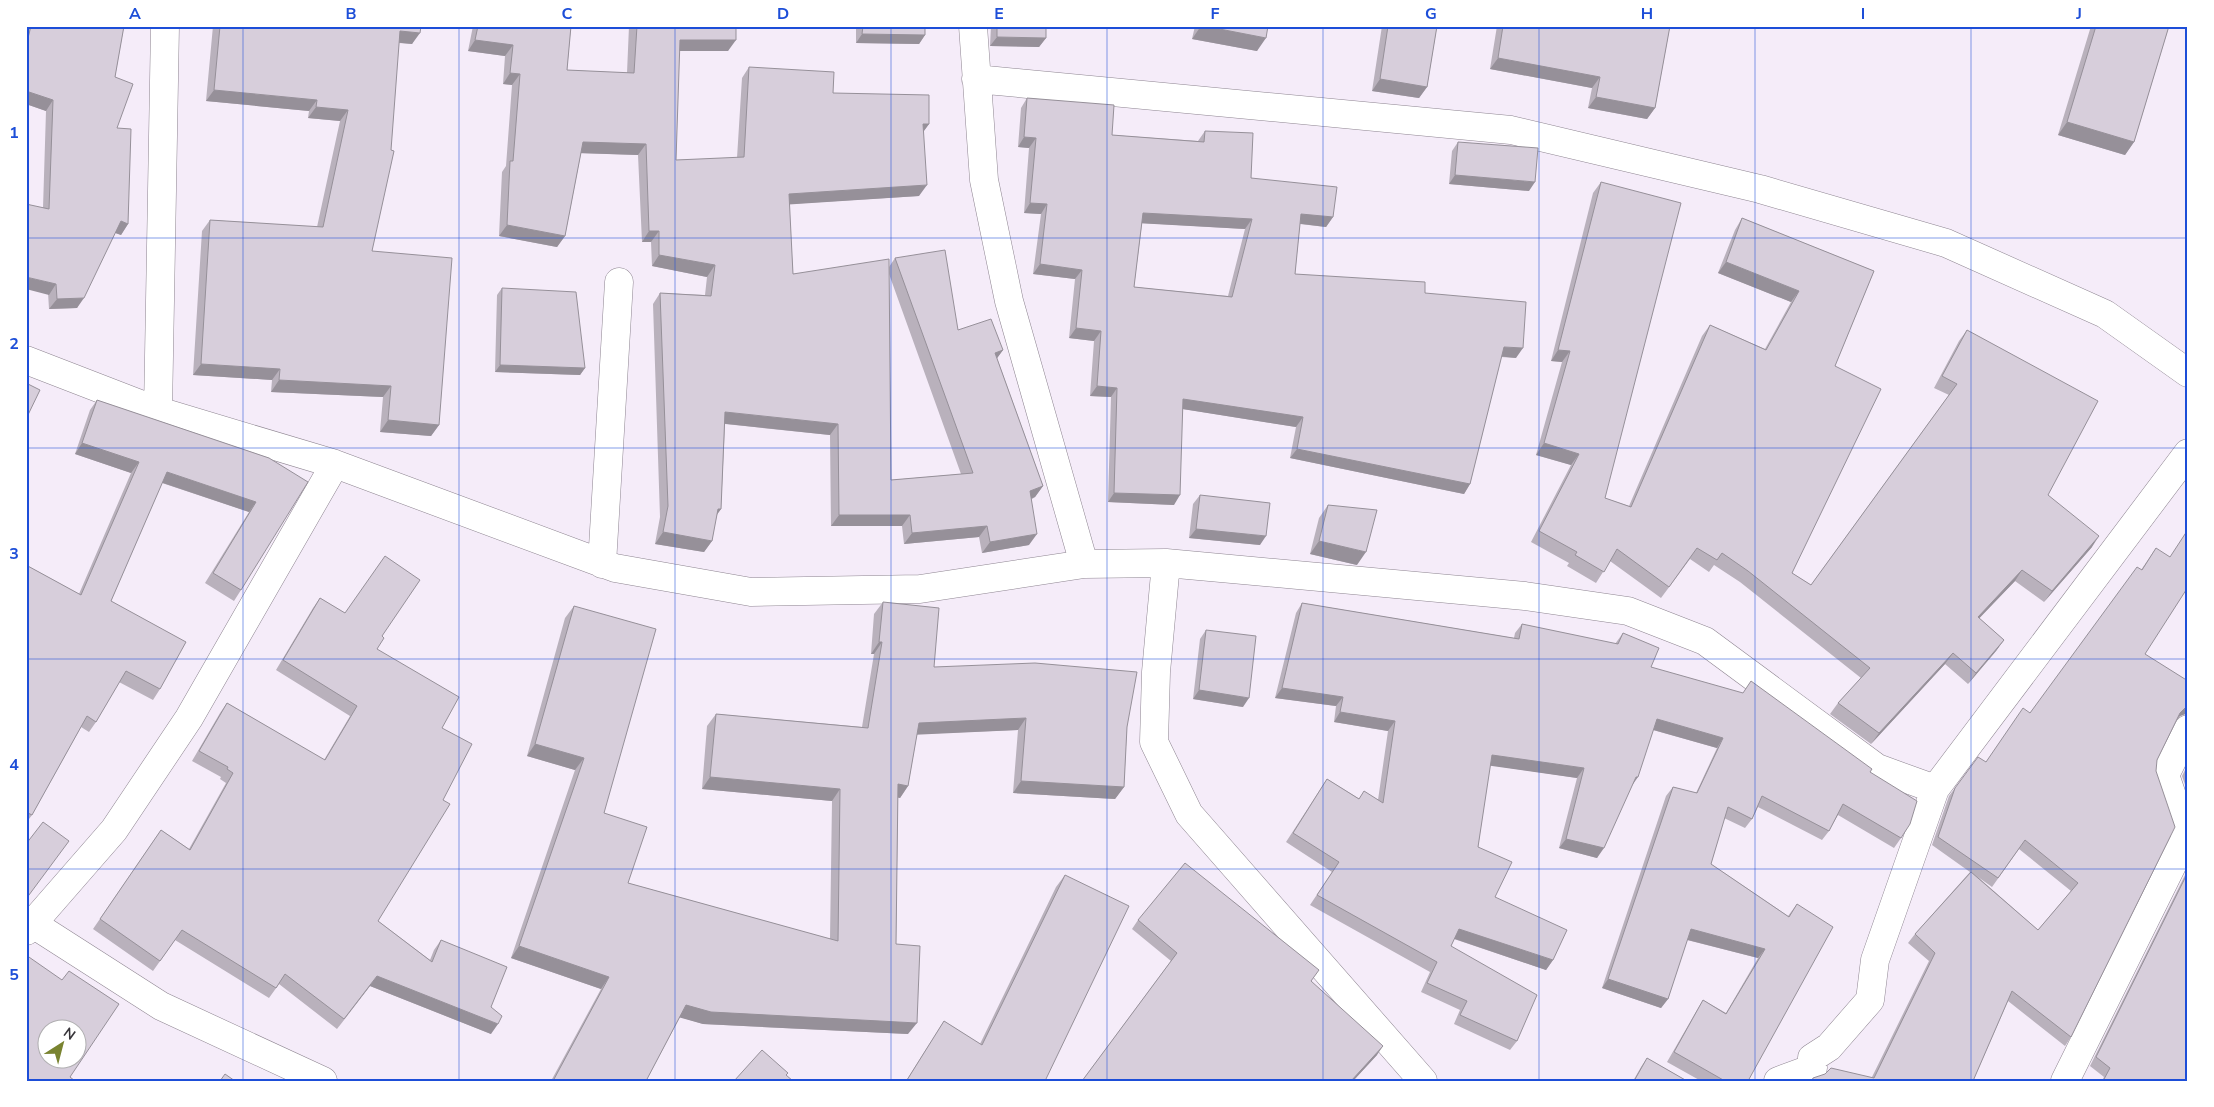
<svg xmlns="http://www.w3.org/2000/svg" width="2214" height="1107" font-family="'Nunito Sans',sans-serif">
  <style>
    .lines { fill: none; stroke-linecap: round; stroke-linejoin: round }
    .minor-casing { stroke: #8e8591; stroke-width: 29 }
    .minor { stroke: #fff; stroke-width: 28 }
    .wall { fill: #b9b1bc; fill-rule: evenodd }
    .shaded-wall { fill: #969099 }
    .building { fill: #d7cedb; stroke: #969099; fill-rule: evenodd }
    .grid { fill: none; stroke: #1d4ed8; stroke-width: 1; stroke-opacity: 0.55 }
    .neatline { fill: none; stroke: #1d4ed8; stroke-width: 2 }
    .grid-label { font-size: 16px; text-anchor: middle; font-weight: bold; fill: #1d4ed8 }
  </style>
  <rect width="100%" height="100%" fill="#f5ecf9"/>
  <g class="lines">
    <defs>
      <path id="minor" d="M973 26 984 180 1009 301 1084 564
        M976 79 1511 130 1760 189 1946 243 2105 314 2188 373
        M26 360 158 411 335 464 615 568 751 592 920 589 1084 564 1166 563 1525 596 1628 611 1705 641 1877 768 1935 789
        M158 411 165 26
        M1166 563 1156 672 1154 742 1189 814 1423 1081
        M602 564 619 282
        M33 924 161 1006 323 1081
        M26 931 114 830 189 718 335 464
        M1778 1081 1813 1068 1812 1058 1829 1047 1870 1000 1875 960 1935 789 2188 453
        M2065 1081 2186 837 2165 775 2188 729"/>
    </defs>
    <use href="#minor" class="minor-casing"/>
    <use href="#minor" class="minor"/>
  </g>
  <path class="wall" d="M26 26H124L115 77 117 128 128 224 121 235 115 233 77 308 49 309 43 208 46 111 26 104Z
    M213 26H421L412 44 399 43 372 251 439 425 431 436 380 432 383 397 271 392 272 380 193 375 202 231 210 220 317 227 340 121 308 118 309 111 206 101Z
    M473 26H571L567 70 627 73 629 26H736L728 51H679L676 160 737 158 742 78 749 67 929 124 923 132 919 196 789 204 793 274 889 267 895 258 958 330 1003 350 997 358 1043 486 1035 497 1032 499 1029 545 982 553 979 537 904 544 902 526H831L830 435 725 424 721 509 716 516 712 541 704 552 655 544 660 517 653 304 660 293 705 295 707 277 652 266 651 242H642L638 155 581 153 565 236 557 247 499 236 502 172 506 166 512 85 503 84 505 56 468 51ZM889 274 961 474 891 480Z
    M856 26H925V35L919 44 856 43Z
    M991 26H1046V38L1039 47 990 46Z
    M1195 26H1268L1257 51 1192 39Z
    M1382 26H1437L1427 87 1419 98 1372 91Z
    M1497 26H1670L1655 108 1647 119 1588 108 1592 88 1490 69Z
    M2091 26H2169L2134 142 2125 155 2058 135Z
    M1027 98 1112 135 1198 141 1205 131 1251 178 1333 217 1326 227 1300 224 1295 274 1425 293 1516 358 1501 357 1470 484 1464 494 1290 458 1296 427 1183 409 1174 505 1108 502 1111 397 1090 396 1094 341 1069 338 1075 279 1033 274 1041 214 1024 213 1029 148 1018 147 1021 108ZM1142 223 1245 229 1228 296 1134 287Z
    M1458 142 1529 191 1449 184 1452 151Z
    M1601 182 1605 498 1629 506 1702 336 1710 325 1765 349 1791 302 1718 273 1735 230 1742 218 1874 271 1835 366 1792 573 1811 585 1949 395 1934 388 1959 341 1967 330 2048 495 2092 547 2044 602 2015 581 1979 618 2004 640 1996 651 1968 684 1945 664 1871 744 1830 714 1838 703 1861 678 1740 582 1714 565 1709 572 1690 559 1661 598 1610 561 1596 583 1567 566 1569 563 1531 542 1571 465 1536 455 1562 362 1551 361 1593 193Z
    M502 288 585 368 580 375 495 372 497 295Z
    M97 400 269 458 241 590 234 601 205 583 249 512 162 483 111 601 160 689 153 700 119 682 96 722 89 732 81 727 32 815 26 823V565L79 594 131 473 75 454 90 410Z
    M1200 495 1260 545 1189 538 1193 504Z
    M1328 505 1357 565 1310 554 1319 518Z
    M2156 548 2145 654 2188 713 2180 716 2178 718 2157 760 2071 1037 2065 1046 2008 1001 1973 1081H1811L1813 1078 1872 1077 1929 961 1908 943 1915 934 1970 872 1932 845 1949 796 1955 788 1986 762 2030 713 2141 570ZM2019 849 2071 891 2038 930 1978 877 1992 887Z
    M320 598 382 636 377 649 442 728 378 921 430 960 434 950 441 940 491 1007V1034L370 986 337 1029 279 984 269 998 175 940 153 971 93 929 161 830 189 849 226 783 220 779 221 777 192 761 220 713 227 703 324 760 350 716 276 670 313 608Z
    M883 602 934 667 1127 727 1124 787 1115 799 1013 793 1018 730 917 734 908 786 900 798 898 797 896 944 908 1034 703 1024 680 1017 646 1081H551L601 989 511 958 575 770 527 756 565 618 574 606 604 813 628 883 830 939 832 801 702 789 707 726 716 714 862 727 874 654H871L874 614Z
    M1302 603 1514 638 1515 633 1522 624 1615 644 1623 633 1651 667 1870 772 1901 838 1894 848 1838 815 1829 831 1822 840 1758 807 1752 819 1745 828 1724 818 1711 864 1788 916 1797 904 1748 1081H1701L1667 1062 1697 1010 1703 1000 1726 1013 1758 958 1687 940 1668 999 1661 1008 1602 988 1666 796 1673 787 1696 793 1717 748 1653 730 1631 787 1597 858 1559 848 1577 778 1490 765 1478 847 1495 897 1553 960 1546 970 1454 939 1451 946 1517 1041 1510 1050 1454 1024 1460 1010 1421 992 1430 972 1310 905 1332 872 1286 842 1327 779 1358 798 1378 800 1388 731 1334 722 1336 706 1275 698 1296 613Z
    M1206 630 1243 707 1193 699 1200 639Z
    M2188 764V793L2182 776Z
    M2188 869V1081H2102L2104 1077 2090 1066Z
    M1065 875 1045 1081H906L944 1021 980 1044 1056 887Z
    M1138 920 1311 981 1377 1055 1353 1081H1082L1171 961 1132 929Z
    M1647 1058 1687 1081H1633L1641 1067Z"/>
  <path class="shaded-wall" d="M1201 26H1204L1266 38 1257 51 1192 39Z
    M400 31 420 33 412 44 392 42Z
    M862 34 925 35 919 44 856 43Z
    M997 37 1046 38 1039 47 990 46Z
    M475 40 513 45 505 56 468 51Z
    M680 40H736L728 51H672Z
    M1498 58 1600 77 1592 88 1490 69Z
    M510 73 520 74 512 85 503 84Z
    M1380 79 1427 87 1419 98 1372 91Z
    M214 90 317 100 309 111 206 101Z
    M26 91 53 100 46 111 26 104Z
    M1596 97 1655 108 1647 119 1588 108Z
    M316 107 348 110 340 121 308 118Z
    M2067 122 2134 142 2125 155 2058 135Z
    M923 124H929L921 135Z
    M1024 137 1036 138 1029 148 1018 147Z
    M583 142 646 144 638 155 576 153Z
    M1455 175 1535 182 1529 191 1449 184Z
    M927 185 919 196 781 205 789 194Z
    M1030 203 1047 204 1041 214 1024 213Z
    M1143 213 1252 219 1245 229 1136 223Z
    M1301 214 1333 217 1326 227 1294 223Z
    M121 221 128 224 121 235 113 232Z
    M507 225 565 236 557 247 499 236Z
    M649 231H659L651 242H642Z
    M659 255 715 265 707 277 652 266Z
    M1726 262 1799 291 1791 302 1718 273Z
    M1040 264 1082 270 1075 279 1033 274Z
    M26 277 56 284 49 295 26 289Z
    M84 298 77 308 49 309 57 299Z
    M1076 328 1101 331 1094 341 1069 338Z
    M1504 347 1523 348 1516 358 1497 356Z
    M1003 350 995 361V353Z
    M1558 350 1570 351 1562 362 1551 361Z
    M201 364 280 369 272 380 193 375Z
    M500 365 585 368 580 375 495 372Z
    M279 380 391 386 383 397 271 392Z
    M1097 386 1117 388 1111 397 1090 396Z
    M1183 399 1303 417 1296 427 1176 408Z
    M725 412 838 424 830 435 718 423Z
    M388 420 439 425 431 436 380 432Z
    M82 443 139 462 131 473 75 454Z
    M1544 443 1579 454 1571 465 1536 455Z
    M1297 449 1470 484 1464 494 1290 458Z
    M167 472 256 502 249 512 160 482Z
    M1043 486 1035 497 1023 502 1030 491Z
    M1114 493 1180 495 1174 505 1108 502Z
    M718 509H721L713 520Z
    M839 515H910L902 526H831Z
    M987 526 979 537 904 544 912 533Z
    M1196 529 1266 536 1260 545 1189 538Z
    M663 532 712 541 704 552 655 544Z
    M1037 534 1029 545 982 553 990 542Z
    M2099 536 2092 547 2044 602 2052 591Z
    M1319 541 1366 552 1357 565 1310 554Z
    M2022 570 2015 581 1970 628 1978 617Z
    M2004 640 1996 651 1968 684 1976 673Z
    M879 642H882L874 654H871Z
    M1953 653 1945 664 1871 744 1879 733Z
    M1282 688 1343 697 1336 706 1275 698Z
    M1199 690 1249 698 1243 707 1193 699Z
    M2188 706V713L2180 716 2174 722 2180 713 2186 707Z
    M1340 712 1395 721 1388 731 1334 722Z
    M1026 718 1018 730 910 735 919 723Z
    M1657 719 1723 738 1717 748 1650 729Z
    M535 744 584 758 575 770 527 756Z
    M1492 755 1584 768 1577 778 1485 765Z
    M710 777 840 789 832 801 702 789Z
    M1636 777H1638L1631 787Z
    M1021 781 1124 787 1115 799 1013 793Z
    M898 784 908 786 900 798 890 796Z
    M1566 839 1604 848 1597 858 1559 848Z
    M1459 929 1553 960 1546 970 1452 938Z
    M1691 929 1765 949 1758 958 1684 939Z
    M519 946 609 977 601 989 511 958Z
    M377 976 498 1024 491 1034 370 986 337 1029Z
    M1608 979 1668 999 1661 1008 1602 988Z
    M686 1005 917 1023 908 1034 703 1024 678 1017Z
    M1383 1046 1377 1055 1353 1081H1351Z"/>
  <path class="building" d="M31 26H124L115 77 133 84 117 128 131 129 128 224 121 221 84 298 57 299 56 284 26 277V204L49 209 53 100 26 91V46Z
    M220 26H421L420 33 400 31 391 150 394 151 372 251 452 258 439 425 388 420 391 386 279 380 280 369 201 364 210 220 323 227 348 110 316 107 317 100 214 90Z
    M478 26H571L567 70 634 73 637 26H736V40H680L676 160 744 157 749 67 834 72 833 93 929 95V124H923L927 185 789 194 793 274 889 259 891 480 973 473 895 258 945 250 958 330 991 319 1003 350 995 353 1043 486 1030 491 1037 534 990 542 987 526 912 533 910 515H839L838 424 725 412 721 509H718L712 541 663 532 668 506 660 293 711 296 715 265 659 255V231H649L646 144 583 142 565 236 507 225 510 161H513L520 74 510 73 513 45 475 40Z
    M863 26H925V35L862 34Z
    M997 26H1046V38L997 37Z
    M1204 26H1268L1266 38Z
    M1388 26H1437L1427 87 1380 79Z
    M1503 26H1670L1655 108 1596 97 1600 77 1498 58Z
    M2096 26H2169L2134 142 2067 122Z
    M1027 98 1114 105 1112 135 1204 142 1205 131 1253 133 1251 178 1337 187 1333 217 1301 214 1295 274 1425 282V293L1526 302 1523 348 1504 347 1470 484 1297 449 1303 417 1183 399 1180 495 1114 493 1117 388 1097 386 1101 331 1076 328 1082 270 1040 264 1047 204 1030 203 1036 138 1024 137ZM1143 213 1252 219 1232 297 1134 287Z
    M1458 142 1538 148 1535 182 1455 175Z
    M1601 182 1681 203 1605 498 1631 507 1710 325 1766 350 1799 291 1726 262 1742 218 1874 271 1835 366 1881 389 1792 573 1811 585 1957 384 1942 376 1967 330 2098 401 2048 495 2099 536 2052 591 2022 570 1978 617 2004 640 1976 673 1953 653 1879 733 1838 703 1870 668 1748 571 1722 553 1717 560 1697 548 1669 587 1617 549 1604 572 1575 555 1577 552 1539 531 1579 454 1544 443 1570 351 1558 350Z
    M502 288 576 292 585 368 500 365Z
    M26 383 40 390 26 419Z
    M97 400 269 458 308 482 241 590 213 573 256 502 167 472 111 601 186 642 160 689 126 671 96 722 87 716 32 815 26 812V565L81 595 139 462 82 443Z
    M1200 495 1270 503 1266 536 1196 529Z
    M1328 505 1377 510 1366 552 1319 541Z
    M2187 531 2188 532V587L2145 654 2188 681V706L2186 707 2180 713 2157 760 2156 771 2175 827 2071 1037 2012 991 1973 1081H1812L1813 1078 1825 1074 1831 1068 1874 1078 1935 953 1915 934 1971 872 2038 930 2078 883 2025 840 1998 878 1938 837 1955 788 1978 757 1986 762 2023 708 2030 713 2137 567 2142 570 2156 548 2170 557Z
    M385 556 420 580 382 636 384 638 377 649 459 697 442 728 472 744 443 800 450 804 378 921 432 962 441 940 507 967 491 1007 502 1016 498 1024 377 976 344 1019 285 974 276 988 182 930 160 961 100 919 161 830 190 850 233 773 227 769 228 767 199 751 227 703 325 760 357 706 283 660 320 598 345 613Z
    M883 602 939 608 934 667 1035 663 1137 672 1127 727 1124 787 1021 781 1026 718 919 723 908 786 898 784 896 944 920 946 917 1023 711 1012 686 1005 646 1081H553L609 977 519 946 584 758 535 744 574 606 656 629 604 813 647 827 628 883 838 941 840 789 710 777 716 714 868 728 882 642H879Z
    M1302 603 1519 639 1522 624 1618 644 1623 633 1659 648 1651 667 1743 693 1751 681 1872 769 1870 772 1917 801 1910 824 1901 838 1843 804 1829 831 1762 796 1752 819 1728 807 1711 864 1789 917 1797 904 1833 927 1748 1081H1725L1674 1052 1703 1000 1726 1014 1765 949 1691 929 1668 999 1608 979 1673 787 1697 793 1723 738 1657 719 1638 777H1636L1604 848 1566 839 1584 768 1492 755 1478 847 1512 862 1495 897 1567 930 1553 960 1459 929 1451 946 1537 995 1517 1041 1460 1015 1467 1001 1427 983 1437 962 1317 895 1339 862 1293 833 1327 779 1359 799 1364 791 1383 803 1395 721 1340 712 1343 697 1282 688Z
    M1206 630 1256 636 1249 698 1199 690Z
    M43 822 69 841 26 899V844Z
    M1185 863 1319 970 1311 981 1383 1046 1351 1081H1082L1177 953 1138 920Z
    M2188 872V1081H2103L2110 1068 2096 1057Z
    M1065 875 1129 906 1045 1081H909L907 1080 944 1021 982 1045Z
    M26 955 62 980 69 971 119 1004 70 1077 75 1081H26ZM48 1030H78V1060H48Z
    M762 1050 788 1073 786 1075 793 1081H734Z
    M1647 1058 1687 1081H1634Z
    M225 1074 235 1081H220Z"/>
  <path class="grid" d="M243 26V1081M459 26V1081M675 26V1081M891 26V1081M1107 26V1081M1323 26V1081M1539 26V1081M1755 26V1081M1971 26V1081M26 238H2188M26 448H2188M26 659H2188M26 869H2188"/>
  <rect width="2214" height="1107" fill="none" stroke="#ffffff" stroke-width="55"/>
  <g transform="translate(62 1044) rotate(36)"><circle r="24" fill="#ffffff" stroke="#afaeb0"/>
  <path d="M0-4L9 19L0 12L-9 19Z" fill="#798330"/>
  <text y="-8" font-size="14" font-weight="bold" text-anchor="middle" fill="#38353a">N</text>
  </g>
  <rect x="28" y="28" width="2158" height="1052" class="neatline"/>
  <g class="grid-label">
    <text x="135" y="19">A</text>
    <text x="351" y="19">B</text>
    <text x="567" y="19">C</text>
    <text x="783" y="19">D</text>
    <text x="999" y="19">E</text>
    <text x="1215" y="19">F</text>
    <text x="1431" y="19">G</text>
    <text x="1647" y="19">H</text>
    <text x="1863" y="19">I</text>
    <text x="2079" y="19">J</text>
    <text x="14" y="138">1</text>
    <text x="14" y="349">2</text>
    <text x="14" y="559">3</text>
    <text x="14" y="770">4</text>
    <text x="14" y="980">5</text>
  </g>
</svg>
